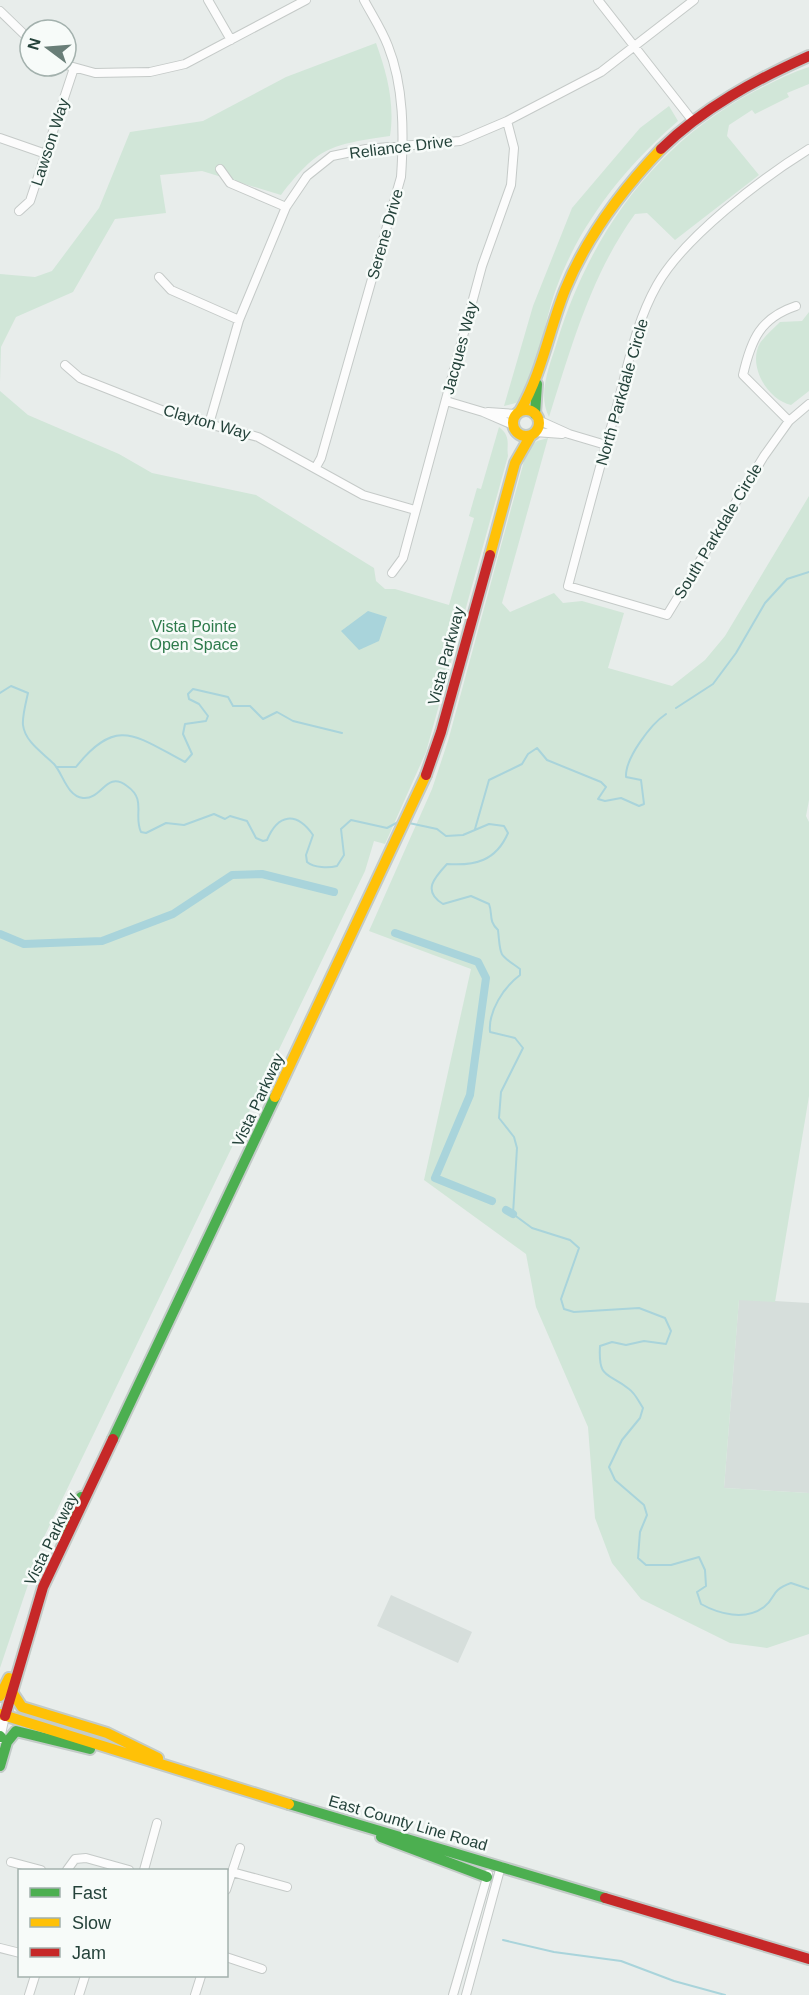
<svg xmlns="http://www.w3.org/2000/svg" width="809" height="1995" font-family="Arial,sans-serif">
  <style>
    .built { fill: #d6dedb }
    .green { fill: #d1e6d8 }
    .water { fill: #a9d4db }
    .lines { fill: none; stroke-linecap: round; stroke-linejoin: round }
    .stream { stroke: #a9d4db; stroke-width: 2 }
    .canal { stroke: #a9d4db; stroke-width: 8 }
    .street-casing { stroke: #c5cac8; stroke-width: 10 }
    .fast-casing { stroke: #c3cbc8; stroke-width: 14 }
    .slow-casing { stroke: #c3cbc8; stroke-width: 14 }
    .jam-casing { stroke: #c3cbc8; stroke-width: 14 }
    .street { stroke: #fcfcfc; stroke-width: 8 }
    .fast { stroke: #4caf50; stroke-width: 10 }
    .slow { stroke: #ffc107; stroke-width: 10 }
    .jam { stroke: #c62828; stroke-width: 10 }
    .labels { text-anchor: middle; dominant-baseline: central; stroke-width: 5; stroke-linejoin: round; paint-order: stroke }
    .street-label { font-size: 16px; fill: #24423a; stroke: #f7fbf9 }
    .park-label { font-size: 16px; fill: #2d7a4b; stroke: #f7fbf9 }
  </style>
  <rect width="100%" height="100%" fill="#e8edeb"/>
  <path class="built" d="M739 1299 809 1303V1493L724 1488Z
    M391 1595 472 1632 458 1663 377 1626Z"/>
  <path class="green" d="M376 43C387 73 395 104 390 136 330 145 319 146 281 195L202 171 160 175 166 213 115 219 73 292 16 317 1 347 0 382V274L35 277 52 271 99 208 130 132 203 121 286 77Z
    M809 67V84L787 93 789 97 755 114 752 110 729 125 727 136 759 175 675 240 647 213 635 214C591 275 572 345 549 417 537 394 550 365 557 342 589 236 655 143 755 91 773 82 790 73 809 67Z
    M669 106 678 121C625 167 580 223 556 289 543 324 538 378 516 403L504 406 533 306 572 208 640 128Z
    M809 312V391L791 405C768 400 747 366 760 343 765 336 774 328 780 322L802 321Z
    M0 391 28 415 119 454 152 473 256 495 374 568 376 581 385 589H395L449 605 474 518 469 516 477 488 481 489 499 427C512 437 506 445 508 456L426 752 385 844 374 841 365 871 44 1537 0 1668Z
    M548 438 502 603 510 612 554 593 563 603 582 601 624 613 608 668 672 686 705 660 725 636 809 496V800L806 816 809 822V1096L775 1302 739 1300 724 1488 809 1493V1634L767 1648 730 1643 641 1599 612 1563 595 1518 588 1427 536 1307 526 1254 424 1180 471 969 369 931 432 789 448 741 527 450 537 441Z"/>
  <path class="water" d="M368 611 387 617 379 641 359 650 341 631Z"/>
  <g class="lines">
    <path class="stream" d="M0 693 11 686 28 693C26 702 22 717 23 725 25 742 43 753 54 764 63 774 67 796 83 798 102 800 106 770 127 786 147 800 133 815 141 832L146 833 166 823 184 825 214 814 225 819 230 816 247 821 256 838 263 841 267 840C278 814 296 811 313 835L306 855 307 862C314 868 329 868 337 866L344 855 341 829 351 820 387 828 400 821
      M676 708 713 684 736 653 765 603 787 579 809 572
      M56 767H76C117 715 137 737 185 762L192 754 183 734 185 724 206 721 208 716 199 704 189 699 188 694 193 689 228 697 233 706H250L263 719 277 712 293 721 342 733
      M409 823 437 829 446 836 463 835 489 824 504 826 508 833C496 861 475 866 447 864 434 878 422 891 443 904L471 896 489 904C493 914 488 921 498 930 501 958 498 953 520 969V975C504 987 488 1011 490 1032L515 1038 523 1048 501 1092 499 1118 514 1137 517 1148 513 1214 532 1228 570 1240 579 1248 561 1299 564 1309 574 1312 639 1308 665 1318 671 1331 666 1344 644 1341 626 1345 612 1342 600 1346C598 1380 608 1372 629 1389 635 1393 639 1402 643 1408L640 1418 622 1440 609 1467 615 1480 644 1505 647 1515 640 1532 638 1558 646 1565H671L699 1557 705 1570 706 1586 697 1592 701 1604C719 1614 745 1621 764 1607 777 1597 769 1591 791 1583L809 1589
      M475 829 489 780 522 764 528 754 537 748 547 760 601 782 606 787 598 799 605 801 621 798 639 806 644 804 641 780 626 777C625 758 651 724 666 714
      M503 1940 554 1952 621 1961 674 1981 725 1995"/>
    <path class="canal" d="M395 933 478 962 486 978 470 1095 435 1178 492 1201
      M0 934 24 944 102 941 173 914 232 875 262 874 334 892
      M506 1210 513 1214"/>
    <defs>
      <path id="street" d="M208 0 231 40
        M598 0 692 120
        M0 11 30 40
        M66 65 95 73 150 72 185 64 306 0
        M0 138 46 154
        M809 149C762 178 684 237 657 285 636 322 628 365 617 406 600 466 584 526 568 586L667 615 764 456 789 421 809 404
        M220 169 230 183 286 207
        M19 211 30 201 74 68
        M159 277 171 290 239 320
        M65 365 80 378 174 415 258 437 363 495 415 510
        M446 401 483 412 513 425
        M488 412 516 414
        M538 420 569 434 606 445
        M789 421 743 375C751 340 760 318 796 306
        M209 424 239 320 286 207 307 176 332 156 366 149 460 141 507 121 601 72 694 0
        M535 432 562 434
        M316 467 321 458 401 177C404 134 404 86 388 46 382 30 372 15 364 0
        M392 573 403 558 482 266 511 185 514 148 507 121
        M0 1739 5 1716
        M11 1862 41 1870
        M67 1870 75 1859 86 1858 129 1870
        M144 1870 157 1823
        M232 1872 287 1887
        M226 1890 240 1848
        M0 1948 20 1953
        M226 1957 262 1969
        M29 1995 35 1976
        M79 1995 85 1976
        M195 1995 201 1976
        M453 1995 488 1874
        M466 1995 501 1866"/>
      <path id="fast" d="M535 414 537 384
        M113 1439 275 1097
        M63 1531 81 1497
        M0 1736 1 1737
        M0 1766 7 1742 16 1731 90 1749
        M289 1804 605 1898
        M381 1837 487 1877"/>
      <path id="slow" d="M513 423a13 13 0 1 1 26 0a13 13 0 1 1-26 0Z
        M520 411C542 373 549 330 565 290 587 236 621 191 661 149
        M490 555 515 463 531 435
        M275 1097 426 775
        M12 1692 22 1707 107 1733 158 1758
        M0 1696 9 1678
        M0 1714 289 1804"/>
      <path id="jam" d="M661 149C703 108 755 80 809 56
        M426 775 441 732 490 555
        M5 1716 43 1587 113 1439
        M605 1898 809 1959"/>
    </defs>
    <use href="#street" class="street-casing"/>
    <use href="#fast" class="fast-casing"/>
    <use href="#slow" class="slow-casing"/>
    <use href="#jam" class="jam-casing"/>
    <use href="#street" class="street"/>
    <use href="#fast" class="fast"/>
    <use href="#slow" class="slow"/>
    <use href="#jam" class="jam"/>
  </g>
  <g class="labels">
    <g class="street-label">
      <text transform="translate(50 142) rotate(-72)">Lawson Way</text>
      <text transform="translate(401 147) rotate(-7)">Reliance Drive</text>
      <text transform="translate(385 234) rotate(-74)">Serene Drive</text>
      <text transform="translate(460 348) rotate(-75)">Jacques Way</text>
      <text transform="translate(622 392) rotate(-74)">North Parkdale Circle</text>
      <text transform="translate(207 422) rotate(16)">Clayton Way</text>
      <text transform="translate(718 531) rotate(-59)">South Parkdale Circle</text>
      <text transform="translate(446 656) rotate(-75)">Vista Parkway</text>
      <text transform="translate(258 1100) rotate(-65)">Vista Parkway</text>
      <text transform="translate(51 1539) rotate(-64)">Vista Parkway</text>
      <text transform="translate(408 1823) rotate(16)">East County Line Road</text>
    </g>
    <g class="park-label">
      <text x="194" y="626">Vista Pointe<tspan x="194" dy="18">Open Space</tspan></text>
    </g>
  </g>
  <rect x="18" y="1869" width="210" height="108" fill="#f7fbf9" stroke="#a3b1ad" stroke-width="1.5"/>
  <rect x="30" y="1888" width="30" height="9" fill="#4caf50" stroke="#a3b1ad" stroke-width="1.5"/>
  <text x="72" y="1899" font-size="18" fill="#24423a">Fast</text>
  <rect x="30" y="1918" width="30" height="9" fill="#ffc107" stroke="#a3b1ad" stroke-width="1.5"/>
  <text x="72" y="1929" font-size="18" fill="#24423a">Slow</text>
  <rect x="30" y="1948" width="30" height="9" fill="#c62828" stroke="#a3b1ad" stroke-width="1.5"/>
  <text x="72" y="1959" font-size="18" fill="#24423a">Jam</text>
  <g transform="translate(48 48) rotate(286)"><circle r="28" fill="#f7fbf9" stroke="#a3b1ad" stroke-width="1.5"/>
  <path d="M0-4.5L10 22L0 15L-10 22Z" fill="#697e78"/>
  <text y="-9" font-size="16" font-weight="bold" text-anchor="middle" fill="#24423a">N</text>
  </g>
</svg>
